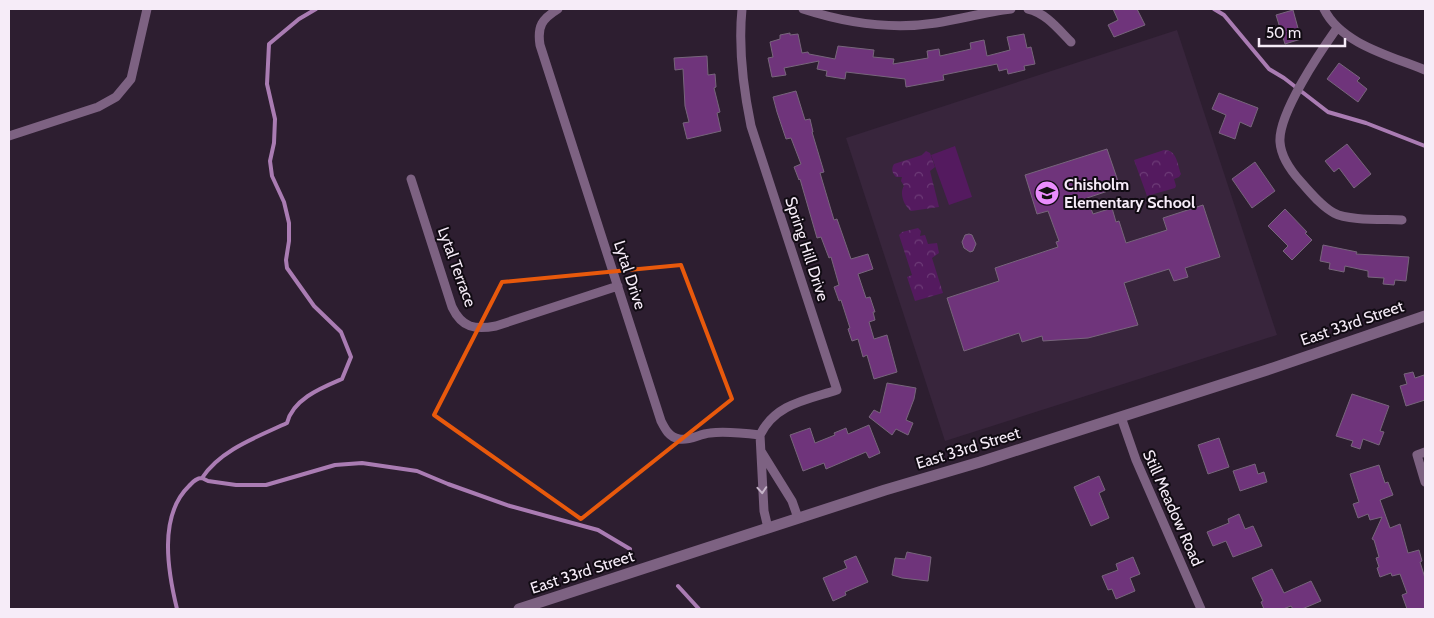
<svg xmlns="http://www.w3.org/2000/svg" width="1434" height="618" font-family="Cabin,sans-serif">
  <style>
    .built { fill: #38253c }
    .park { fill: url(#park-crowns) }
    .pitch { fill: #541a5f }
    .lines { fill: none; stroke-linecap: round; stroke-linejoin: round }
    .stream { stroke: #aa7cb3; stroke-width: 4 }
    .building { fill: #6f347b; stroke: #77657b }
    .minor { stroke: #7d6282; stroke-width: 9 }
    .tertiary { stroke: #7d6282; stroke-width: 11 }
    .oneway { stroke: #c6b5c9 }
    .marked { fill: none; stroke: #e8590c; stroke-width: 4; stroke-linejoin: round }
    .labels { text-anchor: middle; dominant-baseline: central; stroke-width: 4; stroke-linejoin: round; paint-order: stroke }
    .poi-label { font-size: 16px; font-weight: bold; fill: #f6ecf8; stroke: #110b13; text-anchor: start }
    .street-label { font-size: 16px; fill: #f6ecf8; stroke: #110b13 }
  </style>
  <defs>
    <pattern id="park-crowns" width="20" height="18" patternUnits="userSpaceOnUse" patternTransform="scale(1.25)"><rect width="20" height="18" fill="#541a5f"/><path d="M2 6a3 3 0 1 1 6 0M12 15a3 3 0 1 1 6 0" fill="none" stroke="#6d3b77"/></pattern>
  </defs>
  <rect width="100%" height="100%" fill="#2d1e30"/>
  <path class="built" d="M1177 30 1277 335 945 441 846 138Z"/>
  <path class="park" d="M1164 150C1177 150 1177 163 1181 174L1179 177 1174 179 1176 186 1175 188 1147 196 1134 160Z
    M926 151 930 153 935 167 930 171 939 207 911 211C904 206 899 193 904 186L901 181 902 177H896C892 173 891 169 894 164L922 155Z
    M918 228 921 231 920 236 925 235 928 244 937 243 939 253 932 258 943 293 915 301 907 277 912 275 899 235 902 232Z"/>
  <path class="pitch" d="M955 146 972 197 949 205 931 155Z"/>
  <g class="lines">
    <path class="stream" d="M1214 9 1224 15 1269 69 1284 78 1328 112 1366 123 1425 146
      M202 478 208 481 236 485H266L335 465 362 463 417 471 448 484 510 506 598 530 630 549
      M678 586 699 609
      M177 609C168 572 158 516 189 486 193 482 196 478 202 478 220 450 257 437 287 423 293 399 321 388 342 379L351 357 341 332 314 306 287 268 286 260 289 241V223L284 202 272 176 270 161 274 143 275 119 267 84 269 44 299 19 316 9"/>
  </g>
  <path class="building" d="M1113 9H1137L1145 25 1114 37 1108 25 1118 20Z
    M1293 10 1301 39 1285 44 1276 15Z
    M790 33V35L798 34 802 53 808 52 809 54 835 59 838 46 874 50 873 57 894 59 893 64 928 58 927 51 939 49 940 56 971 49 970 43 984 40 987 56 1010 50 1007 37 1024 34 1027 48 1031 47 1035 64 1024 66 1025 70 1008 74 1007 69 999 71 997 64 943 75 944 80 906 87 905 79 846 72 845 79 826 76 827 71 817 69 819 61 784 68 786 75 772 77 768 58 773 57 770 42 780 39V35Z
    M707 56 708 75 715 74 716 87 714 88 720 112 717 113 721 131 687 139 683 123 689 122 685 106 683 69 675 70 674 58Z
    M1339 63 1360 78 1357 81 1367 89 1358 102 1327 79Z
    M796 91 805 120 810 119 813 132H812L824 172 820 173 834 220 837 219 851 259 868 254 873 269 858 274 866 298 870 297 875 312H873L875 320 869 322 874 339 887 335 897 372 874 379 867 355 863 357 858 339 852 341 848 329 850 328 841 300 839 301 834 287 839 285 831 257 829 258 821 237 817 238 800 179 799 180 794 167 801 164 791 138 786 139 777 112 773 97Z
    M1219 93 1258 108 1251 127 1240 122 1235 139 1219 133 1226 115 1212 109Z
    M1347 144 1371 174 1354 188 1339 168 1334 172 1325 161Z
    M1107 149 1120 187 1087 198 1093 214 1112 208 1116 222 1119 221 1126 243 1167 230 1163 218 1203 205 1220 257 1185 268 1188 277 1174 281 1169 269 1124 283 1138 325 1088 338 1043 341 1042 336 1022 342 1019 333 964 351 947 298 999 281 995 268 1058 247 1056 242 1059 241 1048 211 1037 214 1025 175Z
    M1255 162 1275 191 1252 208 1232 179Z
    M1285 209 1307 232 1305 233 1312 240 1292 260 1283 251 1288 246 1268 226Z
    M969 234 972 235 976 244 973 251 970 252 964 248 962 242 965 235Z
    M1323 245 1357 252 1356 254 1409 257 1406 281 1395 280 1394 285 1383 284 1384 278 1368 277V271L1345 266 1344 272 1329 269 1330 263 1320 261Z
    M1413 372 1415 378 1424 375 1425 380V400L1406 406 1400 386 1407 384 1404 374Z
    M887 383 916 388 914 399 906 420 913 423 908 435 896 429 892 435 869 417 874 410 880 413Z
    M1352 394 1389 406 1380 431 1384 432 1379 445 1363 439 1360 449 1351 446 1353 441 1336 436Z
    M869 425 880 453 869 458 866 452 826 469 824 463 803 471 790 435 810 428 815 443 835 435 834 433 846 428 848 434Z
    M1219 438 1229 467 1208 474 1198 445Z
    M1255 464 1258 474 1264 472 1267 482 1240 491 1233 471Z
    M1379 465 1385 483 1388 482 1393 495 1380 500 1390 528 1400 524 1408 553 1419 550 1422 561 1420 562 1425 578V609H1407L1402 595 1407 593 1400 574 1392 576 1391 573 1380 577 1377 568 1379 567 1376 558 1379 557 1374 540 1372 539 1382 517 1370 520 1368 514 1358 518 1353 504 1359 502 1350 474Z
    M1099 476 1105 490 1099 493 1109 518 1091 526 1074 487Z
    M1239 514 1245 529 1253 526 1262 546 1233 557 1226 541 1213 546 1207 532 1229 523 1228 519Z
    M907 552 931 557 928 581 902 578 892 575 895 558 905 559Z
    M856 556 868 582 845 592 846 595 833 601 823 578 847 568 844 561Z
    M1133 557 1140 574 1130 578 1135 591 1116 599 1112 589 1108 590 1102 576 1118 570 1116 564Z
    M1272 569 1284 593 1311 581 1321 601 1302 609H1293L1291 606 1283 609H1264L1261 602 1263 601 1252 578Z"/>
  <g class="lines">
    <path class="minor" d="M558 9C542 19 537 26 540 45L661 421C665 429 669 437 679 439 690 441 699 434 710 433 726 431 743 433 760 435
      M742 9C738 49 743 87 751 126L837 390C806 400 775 404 760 435L764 511 768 528
      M803 9C846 23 890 30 936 23 961 19 986 12 1011 9
      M1028 9C1046 13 1059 30 1071 42
      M1324 9C1341 44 1391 56 1425 70
      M1337 28C1320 52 1278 114 1280 142 1281 157 1291 171 1301 182 1311 193 1321 206 1334 213 1348 221 1385 219 1402 220
      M9 136 98 107 116 97 131 79 147 9
      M411 179 452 307C462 328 475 330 496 326L618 286
      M1121 417 1136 460 1201 609
      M761 451 792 501 798 518
      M1425 452 1417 455 1425 482"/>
    <path class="tertiary" d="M519 609 885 490 980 462 1267 370 1425 316"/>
  </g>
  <defs><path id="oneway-chevron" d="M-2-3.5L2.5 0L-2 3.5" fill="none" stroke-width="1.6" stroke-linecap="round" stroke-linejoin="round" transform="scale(1.25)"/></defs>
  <use class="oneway" href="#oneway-chevron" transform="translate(762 490) rotate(86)"/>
  <path class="marked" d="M681 265 732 399 581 519 434 415 502 282Z"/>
  <defs>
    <symbol id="school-disc" viewBox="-11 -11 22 22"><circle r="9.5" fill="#ea8dfd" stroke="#110b13"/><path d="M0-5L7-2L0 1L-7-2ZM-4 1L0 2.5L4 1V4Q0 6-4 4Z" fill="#111"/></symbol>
  </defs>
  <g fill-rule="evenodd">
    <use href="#school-disc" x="1033" y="179" width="28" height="28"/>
  </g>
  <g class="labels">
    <g class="poi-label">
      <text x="1064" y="184">Chisholm<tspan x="1064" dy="18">Elementary School</tspan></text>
    </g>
    <g class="street-label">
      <text transform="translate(807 249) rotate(72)">Spring Hill Drive</text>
      <text transform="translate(457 267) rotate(70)">Lytal Terrace</text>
      <text transform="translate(630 275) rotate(72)">Lytal Drive</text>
      <text transform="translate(1352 323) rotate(-19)">East 33rd Street</text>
      <text transform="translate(968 448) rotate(-17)">East 33rd Street</text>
      <text transform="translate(1173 508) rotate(66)">Still Meadow Road</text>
      <text transform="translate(582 572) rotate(-18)">East 33rd Street</text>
    </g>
  </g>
  <rect width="1434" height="618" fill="none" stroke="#f6ecf8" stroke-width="20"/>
  <path d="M1259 38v8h86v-8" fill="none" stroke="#f6ecf8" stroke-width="2.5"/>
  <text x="1266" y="38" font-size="15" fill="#f6ecf8" stroke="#110b13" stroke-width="4" paint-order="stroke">50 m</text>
</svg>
